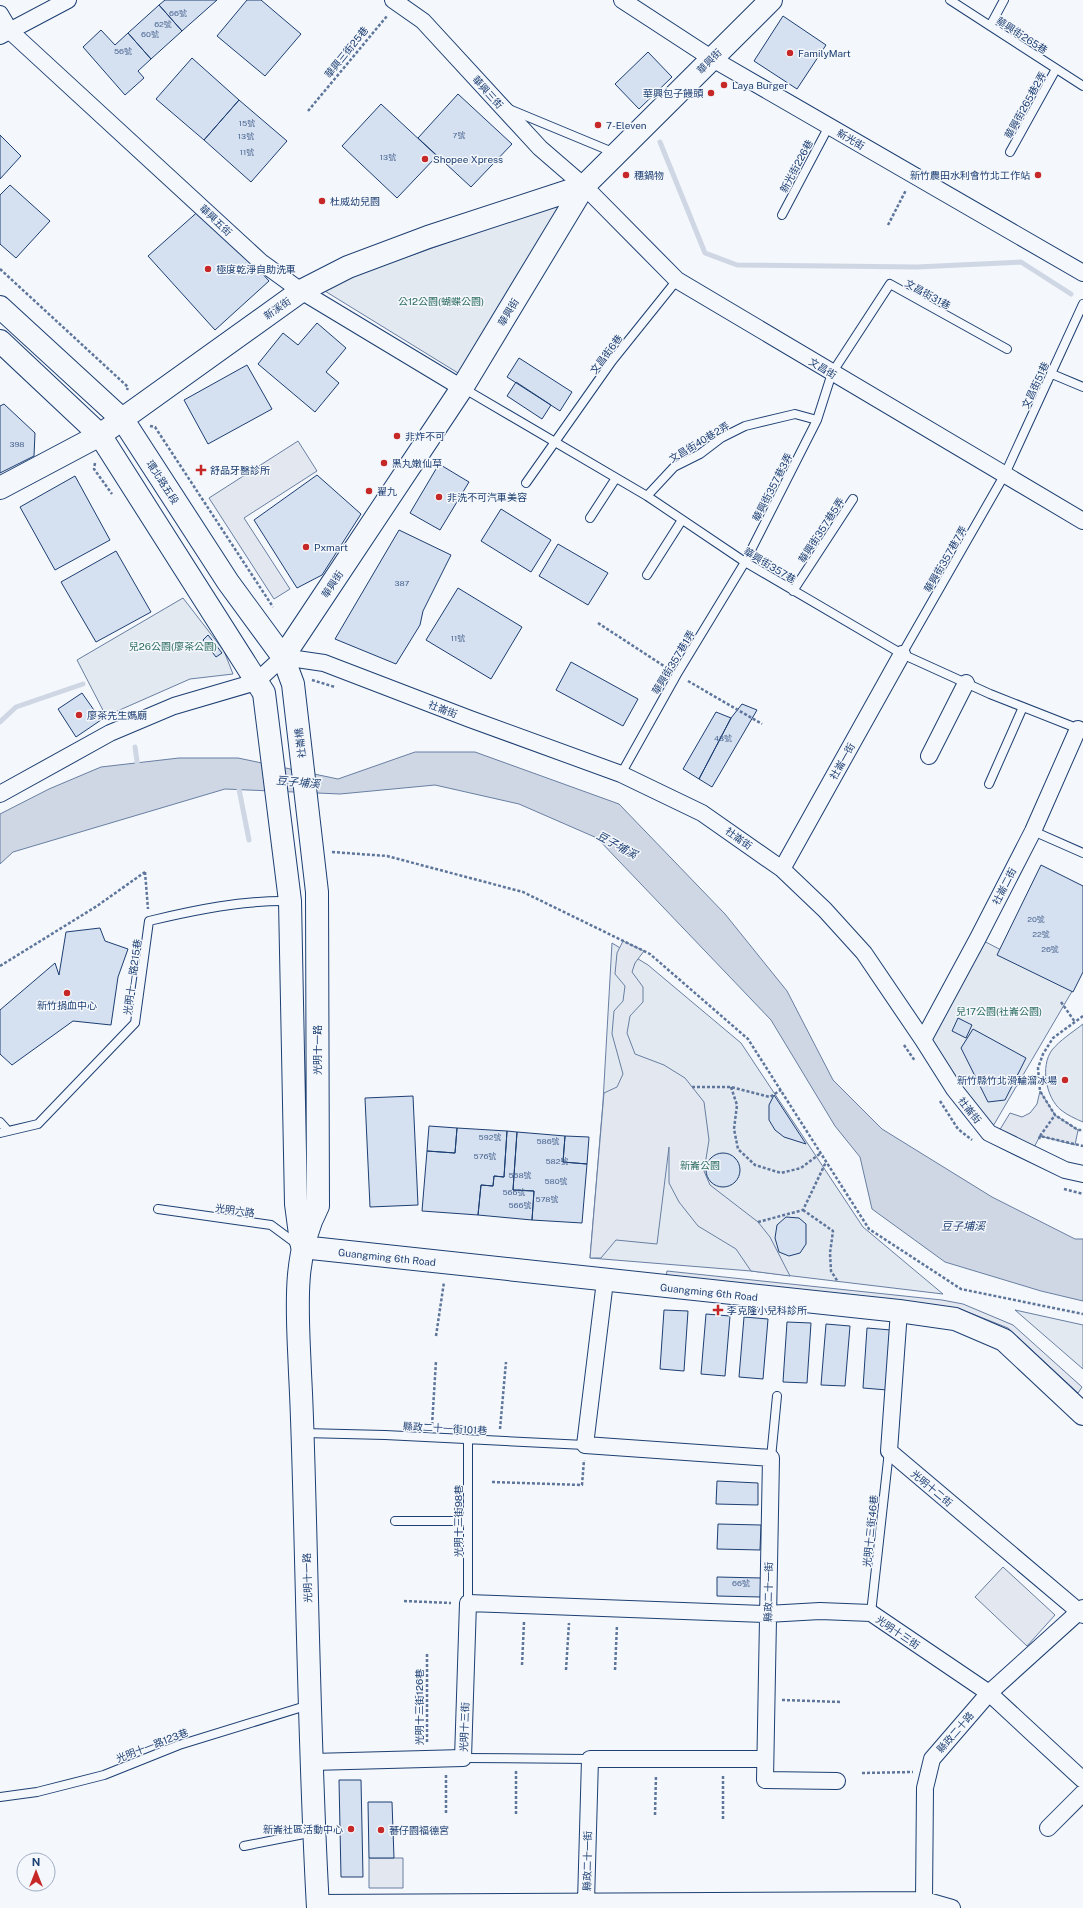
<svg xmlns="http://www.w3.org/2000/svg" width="1083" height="1908" font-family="'Public Sans','Noto Sans TC',sans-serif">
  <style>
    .green { fill: #e3e9f0; stroke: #687fa3 }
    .parking { fill: #e3e8f0; stroke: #687fa3 }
    .water { fill: #cfd7e4; stroke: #687fa3 }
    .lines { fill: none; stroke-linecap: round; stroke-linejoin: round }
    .stream { stroke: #cfd7e4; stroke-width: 5 }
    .building { fill: #d5e0f0; stroke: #1d3f73 }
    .lane-casing { stroke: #1d3f73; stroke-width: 10 }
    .street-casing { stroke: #1d3f73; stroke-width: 18 }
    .secondary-casing { stroke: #1d3f73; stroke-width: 24 }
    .path { stroke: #5e769c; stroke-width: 2.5; stroke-dasharray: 3 2; stroke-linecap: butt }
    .lane { stroke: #f4f7fb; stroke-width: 8 }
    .street { stroke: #f4f7fb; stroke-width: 16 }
    .secondary { stroke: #f4f7fb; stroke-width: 22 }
    .poi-dot { fill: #c62828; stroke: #f4f7fb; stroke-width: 1.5 }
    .labels { text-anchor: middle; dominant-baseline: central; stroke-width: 3; stroke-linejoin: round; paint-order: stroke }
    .number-label { font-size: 8px; fill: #4b6792 }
    .street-label { font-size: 10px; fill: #1d3f73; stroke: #f4f7fb }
    .poi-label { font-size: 10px; fill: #1d3f73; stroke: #f4f7fb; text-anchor: start }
    .park-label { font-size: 10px; fill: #2c6c60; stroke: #f4f7fb }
    .water-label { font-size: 11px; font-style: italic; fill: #1d3f73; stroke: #f4f7fb }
  </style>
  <rect width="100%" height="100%" fill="#f4f7fb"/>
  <path class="green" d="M564 201 458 373 320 288Z
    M183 598 224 651 233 674 190 679 106 716 77 660Z
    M978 938 1074 988 989 1133 923 1040Z
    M612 943 648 965 741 1043 863 1227 943 1294 751 1271 590 1258 603 1102Z
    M1083 1024V1122C1076 1119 1067 1115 1061 1110 1046 1098 1040 1066 1052 1050 1060 1040 1073 1032 1083 1024Z
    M1015 1310 1083 1325V1369Z"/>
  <path class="parking" d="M298 441 317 471 244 518 290 589 274 599 209 498Z
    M623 941 644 951 635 963 632 972 643 987V1002L630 1016 627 1033 635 1054 664 1065 685 1078 704 1102 709 1140 704 1171 710 1185 758 1222 770 1237 790 1276 751 1271 736 1249 698 1226 679 1202 669 1183V1147L657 1244 616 1240 601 1258H590L604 1093 617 1087 623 1074 612 1034 614 1011 623 1001 625 986 615 974 617 953Z
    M1040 1091 1055 1115 1078 1130 1075 1145 1040 1136 1031 1153 996 1136 1010 1113 1022 1117 1030 1113 1037 1104Z
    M667 1271 942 1300 963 1304 1013 1325 1082 1387 1078 1393 1008 1328 960 1309 666 1277Z
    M1003 1567 1055 1615 1027 1646 975 1597Z
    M369 1858H403V1888H369Z"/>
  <path class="water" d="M415 752H475L619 804 725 914 787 991 833 1080 882 1129 992 1197 1075 1239H1083V1301L1041 1291 945 1262 872 1209 860 1157 835 1126 771 1020 597 838 519 804 435 785 340 794 225 789 13 852 0 864V814L49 789 101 767 179 758H238L338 779Z"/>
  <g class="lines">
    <path class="stream" d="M660 142 705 253 737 265 917 267 1021 262 1071 294
      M0 722 16 707 83 684
      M135 747 138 768
      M238 784 249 840"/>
  </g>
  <path class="building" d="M165 0H217L182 31 159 5Z
    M247 0H261L301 34 265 76 217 36Z
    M159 5 182 31 151 59 128 33Z
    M783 16 826 45 797 89 754 61Z
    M101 30 115 45 128 33 151 59 138 71 144 78 125 95 83 47Z
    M648 52 672 77 639 109 615 84Z
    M192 58 239 100 204 140 156 99Z
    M458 94 512 144 471 187 418 138Z
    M239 100 287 141 251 182 204 140Z
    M381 104 437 156 397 198 342 146Z
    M0 135 21 156 0 179Z
    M10 185 50 221 16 258 0 244V195Z
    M202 208 269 281 215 330 148 256Z
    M317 323 346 348 326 372 339 383 315 412 258 364 283 333 298 345Z
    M519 358 572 392 560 411 507 377Z
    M247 365 272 409 208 444 184 400Z
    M516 382 551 405 542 419 507 396Z
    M4 404 35 433 34 456 0 473V406Z
    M439 464 469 482 440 530 410 513Z
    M317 475 361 514 322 575 297 588 254 520Z
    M75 476 110 540 55 570 20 507Z
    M501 509 551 540 531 572 481 541Z
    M399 530 451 555 423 611 420 625 396 664 335 639Z
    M558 544 608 573 588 605 539 576Z
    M116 551 151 612 96 642 61 582Z
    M458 588 522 627 491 679 426 640Z
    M208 635 222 653 216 657 203 640Z
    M571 662 638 699 623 726 556 690Z
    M82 693 101 720 76 737 58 709Z
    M742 704 757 710 712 787 699 779 731 718Z
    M716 712 731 718 699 779 683 769Z
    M1041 865 1083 886V972L1073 992 997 955Z
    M100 928 105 941 128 949 118 977 111 1025 73 1021 12 1065 0 1054V1010L55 963 59 975 66 932Z
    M958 1018 972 1025 966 1038 952 1031Z
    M973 1029 1026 1058 1005 1100 988 1102 961 1048Z
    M774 1095 806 1144 784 1137 775 1130 769 1120V1105Z
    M413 1096 418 1205 370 1207 365 1098Z
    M429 1126 457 1128 455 1153 427 1151Z
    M457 1128 507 1131 504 1177 494 1176 493 1186 481 1185 478 1215 422 1211 427 1151 455 1153Z
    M507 1131 517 1132 513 1190 534 1191 532 1220 478 1215 481 1185 493 1186 494 1176 504 1177Z
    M517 1132 565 1136 563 1162 587 1164 582 1223 532 1220 534 1191 513 1190Z
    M565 1136 589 1137 587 1164 563 1162Z
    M706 1170a17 17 0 1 1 34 0a17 17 0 1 1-34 0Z
    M786 1217 799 1218 806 1224V1244L800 1253 789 1256 779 1252 775 1238 777 1225Z
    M664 1310 688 1311 684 1371 660 1369Z
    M706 1314 730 1316 725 1376 701 1374Z
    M744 1317 768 1319 763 1379 739 1377Z
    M787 1322 811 1323 807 1383 783 1382Z
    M826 1324 850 1326 845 1386 821 1385Z
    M867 1328 891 1330 887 1390 863 1388Z
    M717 1481 758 1483V1505L716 1504Z
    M718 1524 761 1525 760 1550 717 1549Z
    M717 1577 762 1578 761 1597 717 1596Z
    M339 1780H361L363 1877H341Z
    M368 1802H392L394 1858H369Z"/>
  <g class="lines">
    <defs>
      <path id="lane" d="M950 0 1083 86
        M990 26 1004 0
        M509 109 615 153
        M1010 152 1056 69
        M782 215 829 126
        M1052 374 1083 387
        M463 388 647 496 745 562 902 654 990 694 1079 729
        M526 483 612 361 677 280
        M647 496 674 467 700 454 721 438 745 426 795 414 817 420
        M590 518 616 478
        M647 575 682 520
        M793 591 853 499
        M902 654 1005 474 1083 304
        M621 774 677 674 745 562 817 420 832 373 890 284 1007 349
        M989 784 1023 707
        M1033 831 1083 853
        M0 1122 8 1131
        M0 1133 38 1124 135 1023 149 921C194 910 243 900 289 901
        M158 1209 271 1225 298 1245
        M304 1433 385 1435 585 1445
        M468 1440V1603
        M771 1458 777 1396
        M395 1521H468
        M871 1613 889 1451
        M463 1758 590 1759
        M0 1797 37 1792 104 1775 179 1745 309 1705
        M244 1846 314 1832"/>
      <path id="street" d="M393 0 423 21 540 148 584 186 677 280 1083 521
        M622 0 711 58 1083 273
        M0 14 10 31 261 262 301 291 462 388
        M0 36 68 0
        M929 756 966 683
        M0 794 110 733 174 706 256 682 283 657 324 663 470 719 621 774 702 813 782 869 825 910 864 953 923 1040 954 1089 989 1133 1065 1170 1083 1174
        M782 869 902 654
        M923 1040 978 938 1033 831 1078 729
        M605 1281 585 1445 771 1458 765 1780 837 1781
        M899 1311 889 1451 1083 1615
        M312 1762 463 1758 468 1603 767 1614 820 1611 871 1613 989 1693 1083 1780
        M1048 1828 1083 1793
        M924 1900 925 1788 932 1759 989 1693 1083 1608
        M586 1902 590 1759H765
        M318 1903 924 1900 952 1908"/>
      <path id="secondary" d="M0 307 123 420 228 582 283 657 293 684 317 892 318 1206C291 1257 298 1317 300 1373 302 1409 303 1446 304 1483 308 1624 310 1766 318 1908
        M0 341 100 435 264 693 290 901 296 1204 301 1242
        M0 488 100 435 301 291 348 267 428 237 584 186
        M283 657 462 388 584 186 771 0
        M302 1247 899 1311 955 1319 1004 1340 1083 1414"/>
    </defs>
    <use href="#lane" class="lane-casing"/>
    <use href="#street" class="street-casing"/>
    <use href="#secondary" class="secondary-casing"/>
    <path class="path" d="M308 111 387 16
      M888 225 906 190
      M0 269 128 387 127 390
      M150 426 155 427 273 607
      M95 463 94 469 112 494
      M598 623 667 668
      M312 680 335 687
      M688 681 762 724
      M332 852 387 856 523 892 650 954 748 1039 869 1229 961 1289 1083 1314
      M145 872 148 909
      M0 966 97 906 145 872
      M1061 1002 1075 1022
      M1083 1016 1053 1038 1043 1054 1038 1068 1040 1091 1055 1115 1078 1130H1083
      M904 1045 915 1061
      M692 1087H731L770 1097 781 1090
      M731 1087 737 1105 734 1129 738 1149 755 1165 781 1173 801 1168 821 1153
      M940 1101 958 1129 972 1140
      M1040 1136 1055 1115
      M1039 1139 1040 1136 1083 1146
      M1064 1189 1083 1194
      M803 1210 833 1231 830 1253 831 1271 838 1282
      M758 1222 803 1210 826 1162
      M436 1336 444 1282
      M432 1425 436 1361
      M500 1429 506 1362
      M492 1482 582 1485 584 1460
      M404 1601 451 1603
      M427 1654V1743
      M522 1665 524 1622
      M566 1670 569 1623
      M615 1670 617 1625
      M782 1700 841 1702
      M516 1771V1816
      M862 1773 913 1772
      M446 1775V1813
      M655 1815 656 1775
      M723 1819V1775"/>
    <use href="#lane" class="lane"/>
    <use href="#street" class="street"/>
    <use href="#secondary" class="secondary"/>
  </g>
  <g class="poi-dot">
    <circle cx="790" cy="53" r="4"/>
    <circle cx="724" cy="85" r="4"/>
    <circle cx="711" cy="93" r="4"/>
    <circle cx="598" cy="125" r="4"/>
    <circle cx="425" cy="159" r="4"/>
    <circle cx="626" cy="175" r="4"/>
    <circle cx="1038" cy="175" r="4"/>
    <circle cx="322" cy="201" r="4"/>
    <circle cx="208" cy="269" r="4"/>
    <circle cx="397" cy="436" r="4"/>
    <circle cx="384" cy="463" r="4"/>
    <path d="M199 464h4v4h4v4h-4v4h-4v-4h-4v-4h4z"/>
    <circle cx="369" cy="491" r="4"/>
    <circle cx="439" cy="497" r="4"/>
    <circle cx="306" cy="547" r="4"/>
    <circle cx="79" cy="715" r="4"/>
    <circle cx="67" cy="993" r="4"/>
    <circle cx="1065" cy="1080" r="4"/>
    <path d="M716 1304h4v4h4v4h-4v4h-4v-4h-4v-4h4z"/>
    <circle cx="351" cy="1829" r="4"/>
    <circle cx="381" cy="1830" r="4"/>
  </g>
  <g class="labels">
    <g class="number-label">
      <text x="178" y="13">66號</text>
      <text x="163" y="24">62號</text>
      <text x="150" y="34">60號</text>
      <text x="123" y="51">56號</text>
      <text x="247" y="123">15號</text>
      <text x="459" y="135">7號</text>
      <text x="246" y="136">13號</text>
      <text x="247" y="152">11號</text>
      <text x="388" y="157">13號</text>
      <text x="17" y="444">398</text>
      <text x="402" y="583">387</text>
      <text x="458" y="638">11號</text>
      <text x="723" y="738">43號</text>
      <text x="1036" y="919">20號</text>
      <text x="1041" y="934">22號</text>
      <text x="1050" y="949">26號</text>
      <text x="490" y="1137">592號</text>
      <text x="548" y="1141">586號</text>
      <text x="485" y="1156">576號</text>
      <text x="557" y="1161">582號</text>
      <text x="520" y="1175">568號</text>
      <text x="556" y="1181">580號</text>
      <text x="514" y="1192">566號</text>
      <text x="547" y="1199">578號</text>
      <text x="520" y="1205">566號</text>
      <text x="741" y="1583">66號</text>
    </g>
    <g class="street-label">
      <text transform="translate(1022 35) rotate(33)">華興街265巷</text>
      <text transform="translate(346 52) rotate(-51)">華興三街25巷</text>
      <text transform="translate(709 61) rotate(-45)">華興街</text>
      <text transform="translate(488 92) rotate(48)">華興三街</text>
      <text transform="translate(1025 105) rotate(-61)">華興街265巷2弄</text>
      <text transform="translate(851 139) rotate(30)">新光街</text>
      <text transform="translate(796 166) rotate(-62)">新光街226巷</text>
      <text transform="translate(216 220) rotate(43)">華興五街</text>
      <text transform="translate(928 294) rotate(29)">文昌街31巷</text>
      <text transform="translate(277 308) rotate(-35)">新溪街</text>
      <text transform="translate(508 312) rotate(-59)">華興街</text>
      <text transform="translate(606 354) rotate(-53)">文昌街6巷</text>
      <text transform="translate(823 368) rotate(31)">文昌街</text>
      <text transform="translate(1035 385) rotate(-65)">文昌街51巷</text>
      <text transform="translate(699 442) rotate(-31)">文昌街40巷2弄</text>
      <text transform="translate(163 482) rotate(57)">環北路五段</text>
      <text transform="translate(772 487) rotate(-63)">華興街357巷3弄</text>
      <text transform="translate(821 530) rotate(-57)">華興街357巷5弄</text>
      <text transform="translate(945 559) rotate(-60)">華興街357巷7弄</text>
      <text transform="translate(770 565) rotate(31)">華興街357巷</text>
      <text transform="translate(332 584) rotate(-56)">華興街</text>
      <text transform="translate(673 662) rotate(-59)">華興街357巷1弄</text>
      <text transform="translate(443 709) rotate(21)">社崙街</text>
      <text transform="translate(300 743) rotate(-97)">社崙橋</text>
      <text transform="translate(842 761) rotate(-61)">社崙一街</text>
      <text transform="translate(739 838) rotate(35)">社崙街</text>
      <text transform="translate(1004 886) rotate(-63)">社崙二街</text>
      <text transform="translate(132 977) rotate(-82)">光明十一路215巷</text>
      <text transform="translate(317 1050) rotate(-90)">光明十一路</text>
      <text transform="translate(970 1110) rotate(51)">社崙街</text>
      <text transform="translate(235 1210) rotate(8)">光明六路</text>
      <text transform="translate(387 1257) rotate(6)">Guangming 6th Road</text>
      <text transform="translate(709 1292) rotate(6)">Guangming 6th Road</text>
      <text transform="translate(445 1428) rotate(3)">縣政二十一街101巷</text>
      <text transform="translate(932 1488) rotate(40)">光明十二街</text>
      <text transform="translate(458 1521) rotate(-90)">光明十三街98巷</text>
      <text transform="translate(870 1531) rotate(-84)">光明十三街46巷</text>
      <text transform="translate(307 1578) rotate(-92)">光明十一路</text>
      <text transform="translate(768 1592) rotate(-89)">縣政二十一街</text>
      <text transform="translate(898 1632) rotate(34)">光明十三街</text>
      <text transform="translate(419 1707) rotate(-90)">光明十三街126巷</text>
      <text transform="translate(464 1727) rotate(-88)">光明十三街</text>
      <text transform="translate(955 1732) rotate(-49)">縣政二十路</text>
      <text transform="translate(152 1745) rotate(-21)">光明十一路123巷</text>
      <text transform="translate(587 1861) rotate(-89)">縣政二十一街</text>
    </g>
    <g class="poi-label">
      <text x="798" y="53">FamilyMart</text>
      <text x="732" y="85">Laya Burger</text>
      <text x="703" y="93" text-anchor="end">華興包子饅頭</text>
      <text x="606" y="125">7-Eleven</text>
      <text x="433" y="159">Shopee Xpress</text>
      <text x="634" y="175">穗鍋物</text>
      <text x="1030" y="175" text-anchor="end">新竹農田水利會竹北工作站</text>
      <text x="330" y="201">杜威幼兒園</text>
      <text x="216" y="269">極度乾淨自助洗車</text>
      <text x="405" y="436">非炸不可</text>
      <text x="392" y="463">黑丸嫩仙草</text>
      <text x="210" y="470">舒品牙醫診所</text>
      <text x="377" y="491">翟九</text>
      <text x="447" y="497">非洗不可汽車美容</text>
      <text x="314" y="547">Pxmart</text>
      <text x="87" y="715">廖茶先生媽廟</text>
      <text x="67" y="1005" text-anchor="middle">新竹捐血中心</text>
      <text x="1057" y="1080" text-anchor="end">新竹縣竹北滑輪溜冰場</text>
      <text x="727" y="1310">李克隆小兒科診所</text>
      <text x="343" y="1829" text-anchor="end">新崙社區活動中心</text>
      <text x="389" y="1830">蕃仔園福德宮</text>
    </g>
    <g class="park-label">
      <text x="441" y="301">公12公園(蝴蝶公園)</text>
      <text x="173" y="646">兒26公園(廖茶公園)</text>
      <text x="999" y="1011">兒17公園(社崙公園)</text>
      <text x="700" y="1165">新崙公園</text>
    </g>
    <g class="water-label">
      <text transform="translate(298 782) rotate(5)">豆子埔溪</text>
      <text transform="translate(617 845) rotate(29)">豆子埔溪</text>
      <text x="963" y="1226">豆子埔溪</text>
    </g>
  </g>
  <g transform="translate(36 1872)"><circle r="19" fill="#f4f7fb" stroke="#9eadc5"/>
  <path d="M0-3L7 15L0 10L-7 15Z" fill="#c62828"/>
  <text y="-6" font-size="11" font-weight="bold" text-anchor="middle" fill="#1d3f73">N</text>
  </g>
</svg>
